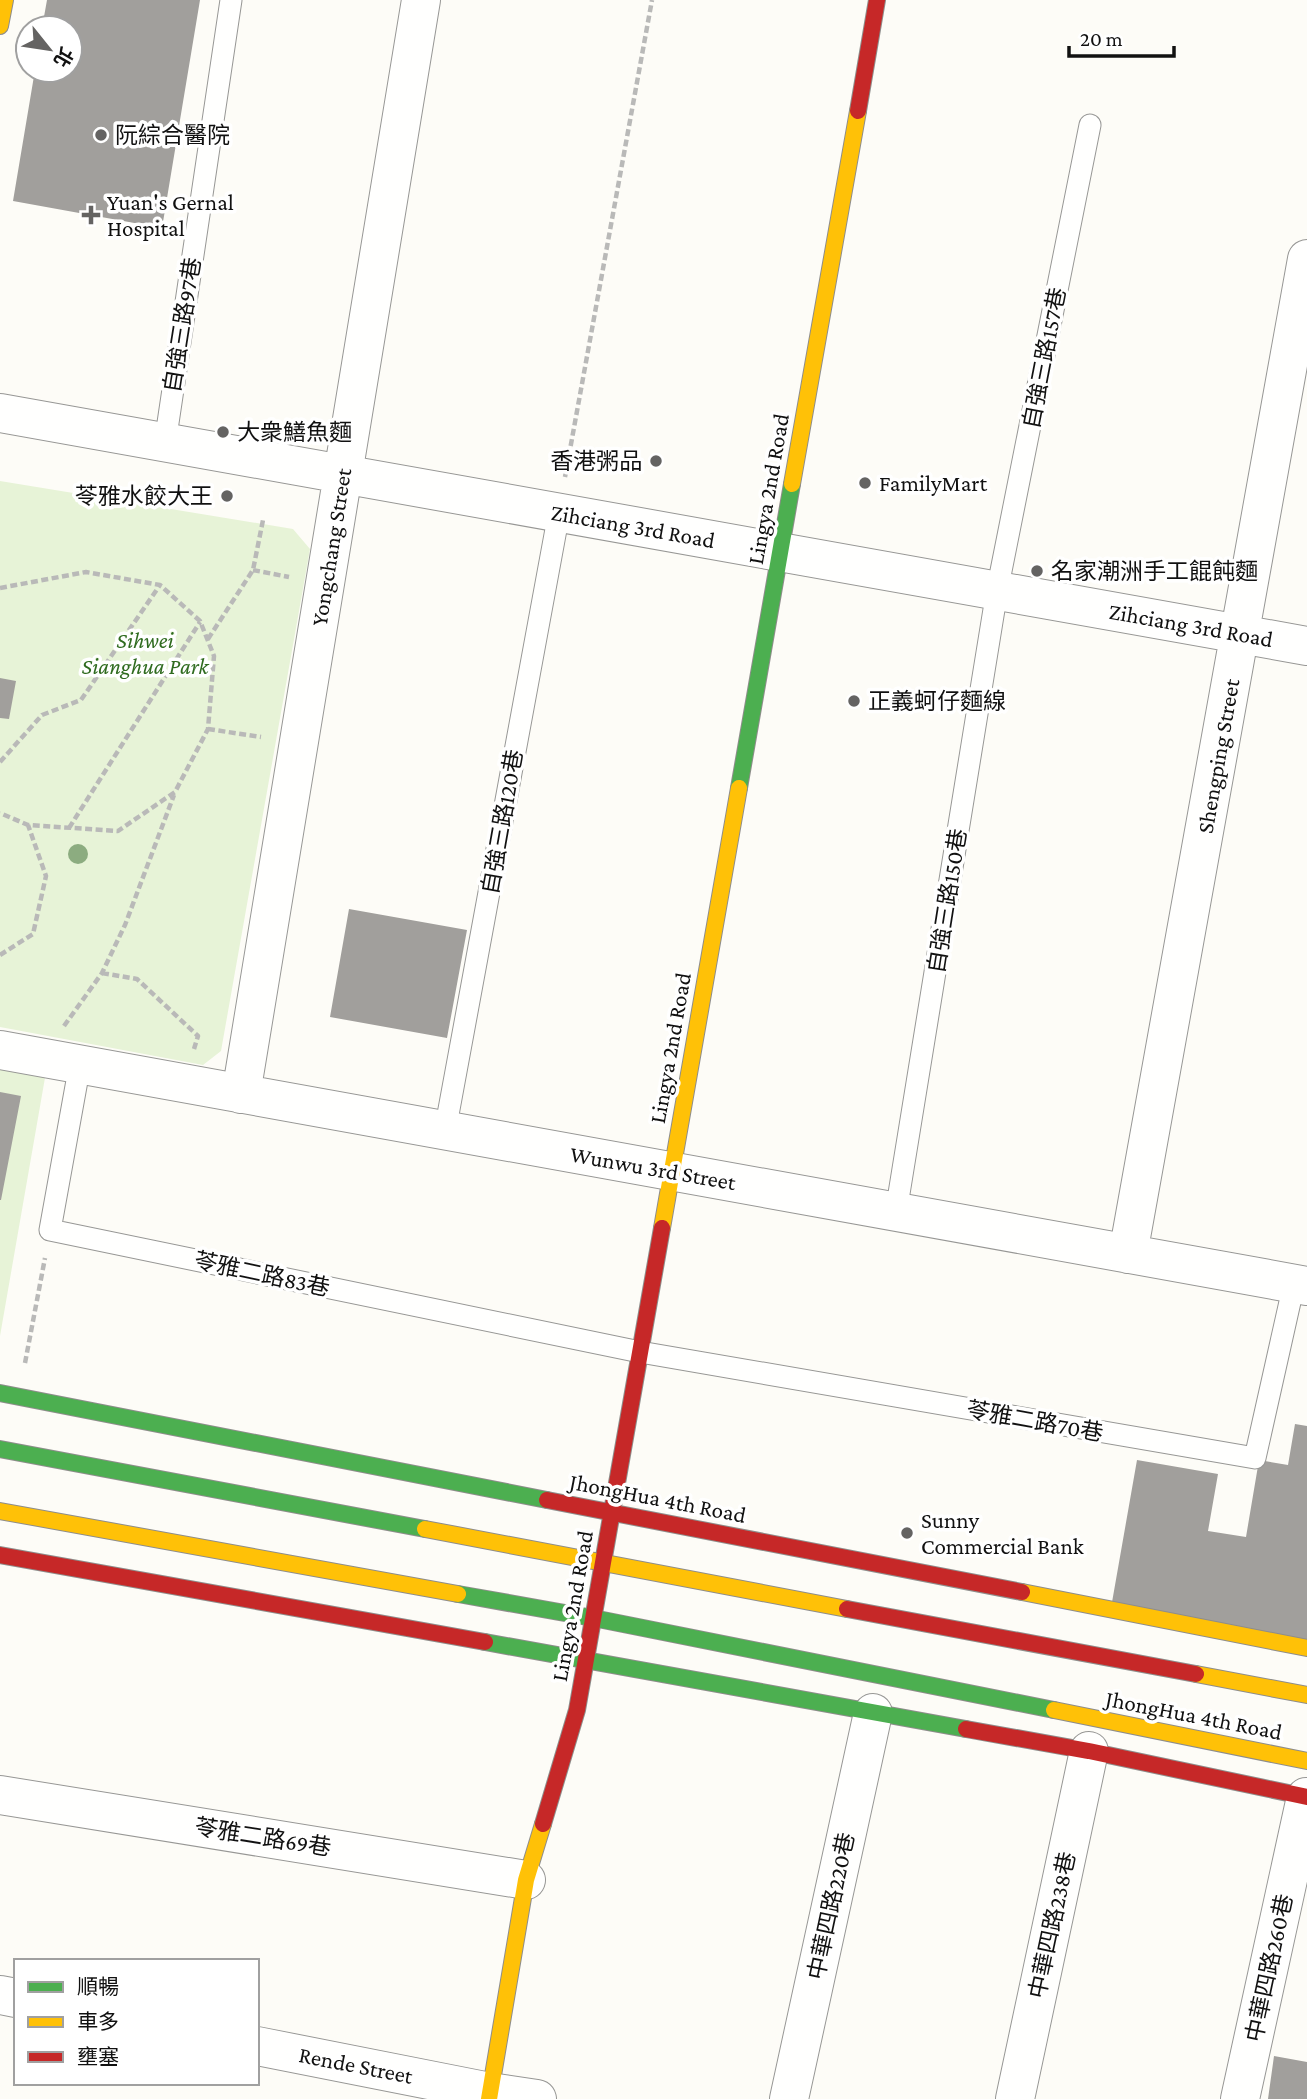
<svg xmlns="http://www.w3.org/2000/svg" width="1307" height="2099" font-family="'Crimson Pro','Noto Sans TC',serif">
  <style>
    .green { fill: #e7f3d7 }
    .building { fill: #a19f9c }
    .lines { fill: none; stroke-linecap: round; stroke-linejoin: round }
    .lane-casing { stroke: #979795; stroke-width: 23 }
    .street-casing { stroke: #979795; stroke-width: 40 }
    .fast-casing { stroke: #8e8d8b; stroke-width: 18 }
    .slow-casing { stroke: #8e8d8b; stroke-width: 18 }
    .jam-casing { stroke: #8e8d8b; stroke-width: 18 }
    .path { stroke: #b9b9b8; stroke-width: 4.5; stroke-dasharray: 7 3.5; stroke-linecap: butt }
    .lane { stroke: #fffffe; stroke-width: 21 }
    .street { stroke: #fffffe; stroke-width: 38 }
    .fast { stroke: #4caf50; stroke-width: 16 }
    .slow { stroke: #ffc107; stroke-width: 16 }
    .jam { stroke: #c62828; stroke-width: 16 }
    .tree { fill: #8cac80 }
    .poi-dot { fill: #646362; stroke: #fff; stroke-width: 2.5 }
    .labels { text-anchor: middle; dominant-baseline: central; stroke-width: 7; stroke-linejoin: round; paint-order: stroke }
    .poi-label { font-size: 23px; fill: #111; stroke: #fff; text-anchor: start }
    .street-label { font-size: 23px; fill: #111; stroke: #fff }
    .park-label { font-size: 23px; font-style: italic; fill: #2f6b1f; stroke: #fff }
  </style>
  <rect width="100%" height="100%" fill="#fdfcf7"/>
  <path class="green" d="M0 481 293 529 310 549 221 1051 203 1065 0 1027Z
    M0 1063 46 1072 0 1336Z"/>
  <path class="building" d="M47 0H200L162 228 13 201 35 70H70V28H42Z
    M0 678 16 681 9 719 0 718Z
    M349 909 467 930 447 1038 330 1017Z
    M0 1092 21 1096 1 1200H0Z
    M1295 1424 1307 1426V1642L1111 1608 1137 1460 1218 1474 1208 1531 1246 1537 1259 1460 1288 1465Z
    M1274 2056 1307 2062V2099H1268Z"/>
  <g class="lines">
    <defs>
      <path id="lane" d="M165 443 231 0
        M80 1064 50 1230 640 1352 1255 1458 1294 1284
        M445 1131 559 513
        M896 1212 997 591 1090 125"/>
      <path id="street" d="M0 413 1307 646
        M0 1050 1307 1286
        M241 1094 421 0
        M1128 1254 1307 259
        M0 1795 526 1880
        M0 1995 16 1998
        M257 2046 490 2092 537 2099
        M789 2099 873 1713
        M1015 2099 1089 1751
        M1240 2099 1306 1797"/>
      <path id="fast" d="M739 788 792 484
        M0 1393 547 1500
        M0 1449 425 1529
        M458 1594 593 1618 1054 1710
        M485 1642 966 1729"/>
      <path id="slow" d="M0 26 5 0
        M792 484 858 111
        M662 1228 739 788
        M0 1511 458 1594
        M425 1529 847 1609
        M1022 1592 1307 1648
        M1196 1674 1307 1695
        M1054 1710 1307 1761
        M489 2099 526 1880 543 1824"/>
      <path id="jam" d="M858 111 877 0
        M547 1500 1022 1592
        M0 1555 485 1642
        M847 1609 1196 1674
        M966 1729 1089 1751 1307 1797
        M543 1824 577 1710 662 1228"/>
    </defs>
    <use href="#lane" class="lane-casing"/>
    <use href="#street" class="street-casing"/>
    <use href="#fast" class="fast-casing"/>
    <use href="#slow" class="slow-casing"/>
    <use href="#jam" class="jam-casing"/>
    <path class="path" d="M565 477 652 0
      M253 570 289 577
      M0 588 86 572 160 585 200 621 214 656 208 729 175 792 118 831 28 825 0 813
      M208 639 253 570 263 520
      M208 729 261 737
      M0 762 42 715 81 700 160 585
      M69 828 200 622
      M0 955 33 934 46 876 28 825
      M102 973 137 979 198 1036 194 1049
      M64 1026 102 973 125 925 174 795
      M25 1363 45 1258"/>
    <use href="#lane" class="lane"/>
    <use href="#street" class="street"/>
    <use href="#fast" class="fast"/>
    <use href="#slow" class="slow"/>
    <use href="#jam" class="jam"/>
  </g>
  <circle class="tree" cx="78" cy="854" r="10"/>
  <g class="poi-dot">
    <circle cx="101" cy="135" r="7"/>
    <path d="M87.5 204.5h7v7h7v7h-7v7h-7v-7h-7v-7h7z"/>
    <circle cx="223" cy="432" r="7"/>
    <circle cx="656" cy="461" r="7"/>
    <circle cx="865" cy="483" r="7"/>
    <circle cx="227" cy="496" r="7"/>
    <circle cx="1037" cy="571" r="7"/>
    <circle cx="854" cy="701" r="7"/>
    <circle cx="907" cy="1533" r="7"/>
  </g>
  <g class="labels">
    <g class="poi-label">
      <text x="115" y="135">阮綜合醫院</text>
      <text x="107" y="202">Yuan's Gernal<tspan x="107" dy="26">Hospital</tspan></text>
      <text x="237" y="432">大衆鱔魚麵</text>
      <text x="642" y="461" text-anchor="end">香港粥品</text>
      <text x="879" y="483">FamilyMart</text>
      <text x="213" y="496" text-anchor="end">苓雅水餃大王</text>
      <text x="1051" y="571">名家潮洲手工餛飩麵</text>
      <text x="868" y="701">正義蚵仔麵線</text>
      <text x="921" y="1520">Sunny<tspan x="921" dy="26">Commercial Bank</tspan></text>
    </g>
    <g class="street-label">
      <text transform="translate(182 325) rotate(-81)">自強三路97巷</text>
      <text transform="translate(1044 358) rotate(-79)">自強三路157巷</text>
      <text transform="translate(768 489) rotate(-80)">Lingya 2nd Road</text>
      <text transform="translate(633 526) rotate(10)">Zihciang 3rd Road</text>
      <text transform="translate(331 547) rotate(-81)">Yongchang Street</text>
      <text transform="translate(1191 625) rotate(10)">Zihciang 3rd Road</text>
      <text transform="translate(1218 756) rotate(-80)">Shengping Street</text>
      <text transform="translate(502 822) rotate(-80)">自強三路120巷</text>
      <text transform="translate(947 901) rotate(-81)">自強三路150巷</text>
      <text transform="translate(670 1048) rotate(-80)">Lingya 2nd Road</text>
      <text transform="translate(653 1168) rotate(10)">Wunwu 3rd Street</text>
      <text transform="translate(262 1274) rotate(12)">苓雅二路83巷</text>
      <text transform="translate(1035 1421) rotate(10)">苓雅二路70巷</text>
      <text transform="translate(658 1498) rotate(11)">JhongHua 4th Road</text>
      <text transform="translate(572 1606) rotate(-80)">Lingya 2nd Road</text>
      <text transform="translate(1194 1715) rotate(11)">JhongHua 4th Road</text>
      <text transform="translate(263 1837) rotate(9)">苓雅二路69巷</text>
      <text transform="translate(831 1906) rotate(-78)">中華四路220巷</text>
      <text transform="translate(1052 1925) rotate(-78)">中華四路238巷</text>
      <text transform="translate(1269 1968) rotate(-78)">中華四路260巷</text>
      <text transform="translate(356 2065) rotate(11)">Rende Street</text>
    </g>
    <g class="park-label">
      <text x="145" y="640">Sihwei<tspan x="145" dy="26">Sianghua Park</tspan></text>
    </g>
  </g>
  <rect x="14" y="1959" width="245" height="126" fill="#ffffff" stroke="#a0a0a0" stroke-width="2"/>
  <rect x="28" y="1982" width="35" height="10" fill="#4caf50" stroke="#a0a0a0" stroke-width="2"/>
  <text x="77" y="1994" font-size="21" fill="#111111">順暢</text>
  <rect x="28" y="2017" width="35" height="10" fill="#ffc107" stroke="#a0a0a0" stroke-width="2"/>
  <text x="77" y="2029" font-size="21" fill="#111111">車多</text>
  <rect x="28" y="2052" width="35" height="10" fill="#c62828" stroke="#a0a0a0" stroke-width="2"/>
  <text x="77" y="2064" font-size="21" fill="#111111">壅塞</text>
  <g transform="translate(49 49) rotate(120)"><circle r="33" fill="#ffffff" stroke="#a0a0a0" stroke-width="2"/>
  <path d="M0-5L12 26L0 18L-12 26Z" fill="#646362"/>
  <text y="-10" font-size="19" font-weight="bold" text-anchor="middle" fill="#111111">北</text>
  </g>
  <path d="M1069 46v10h105v-10" fill="none" stroke="#111111" stroke-width="3.5"/>
  <text x="1080" y="46" font-size="21" fill="#111111" stroke="#ffffff" stroke-width="5" paint-order="stroke">20 m</text>
</svg>
